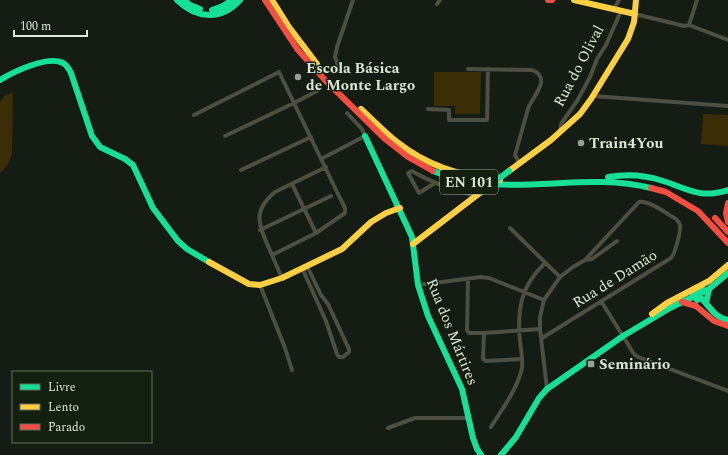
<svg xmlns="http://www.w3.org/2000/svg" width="728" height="455" font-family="Spectral,serif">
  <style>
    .green { fill: #3b2d05 }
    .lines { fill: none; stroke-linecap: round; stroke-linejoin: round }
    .street { stroke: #4c4f42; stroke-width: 4 }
    .fast { stroke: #16e098; stroke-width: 6 }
    .slow { stroke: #ffcf43; stroke-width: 6 }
    .jam { stroke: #f24e42; stroke-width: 6 }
    .fast-bridge { stroke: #16e098; stroke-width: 6 }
    .poi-dot { fill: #989f95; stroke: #13200f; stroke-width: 1.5 }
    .labels { text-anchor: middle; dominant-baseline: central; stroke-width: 3; stroke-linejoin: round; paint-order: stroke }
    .shield { fill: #13200f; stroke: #a1ab9e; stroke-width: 1 }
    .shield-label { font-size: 14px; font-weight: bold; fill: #dee6db }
    .street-label { font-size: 15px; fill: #dee6db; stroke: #13200f }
    .poi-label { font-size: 15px; font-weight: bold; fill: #dee6db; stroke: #13200f; text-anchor: start }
  </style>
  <rect width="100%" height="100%" fill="#151c13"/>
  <path class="green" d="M434 72H481L480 114H455V106H434Z
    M13 92 12 153C10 161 7 168 0 173V102L4 96Z
    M703 114 728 115V146L701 144Z"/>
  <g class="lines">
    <path class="street" d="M437 4 440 0
      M614 9 619 0
      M635 14 684 26 689 25 728 40
      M689 25 697 0
      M339 68 335 57 337 47 353 0
      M468 69 532 70C553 78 532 97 528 109L515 155 520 164
      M593 96 728 106
      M428 109 449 110V120H487L488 69
      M194 115 279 72 337 192 345 208V213L316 233 272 255
      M560 131 561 124 577 101 590 77 597 59 606 45 621 11
      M225 136 294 103 317 91
      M321 159 365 136 362 129 347 113
      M241 170 311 137
      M435 183 419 193 408 173 412 171C422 177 433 182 444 186 455 190 465 191 475 197
      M292 184 316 233
      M510 228 560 277
      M260 230 331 196
      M585 260 592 259 617 241
      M302 268 326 321 337 354 339 357H343L349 352V349L328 304 321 295 307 266
      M282 278C277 267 273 257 268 246 258 223 253 210 275 192L326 167
      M468 279 467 330 469 333H484L540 329
      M260 285 285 348 292 370
      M418 285 481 277 489 278 544 300
      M601 301 634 354 638 357 728 391
      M484 333 483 359 486 361 522 359
      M542 338 671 258C675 254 681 231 680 225 679 222 678 221 676 219 667 214 649 200 639 202L585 260 573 267 560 277 544 300 540 317V329L547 389
      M491 427C502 409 517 390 522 368 523 360 521 349 520 341 517 308 521 286 545 263
      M388 428 415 418H467"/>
    <path class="fast" d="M177 0C197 19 221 21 240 0
      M184 0 190 5 200 9
      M212 10 223 6 232 0
      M0 80C13 72 48 55 63 63 67 65 69 69 71 73L92 136 100 147 125 159 133 165 153 208 178 241 187 249 209 262
      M365 136 412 237 418 285 428 316 462 389 473 438 477 449 481 455
      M433 171C506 201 578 170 651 188
      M608 177C626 174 645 175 663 181 689 189 699 199 728 190
      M691 292C708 298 710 317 728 320
      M697 300 698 294 702 286
      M706 303 709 289
      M501 455 516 437 539 398 547 389 623 336 670 308 709 289 728 273"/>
    <path class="slow" d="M272 0 289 27 317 64
      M574 0 635 14
      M361 109C373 120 384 132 397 142 427 166 463 177 500 180
      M509 171 551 140 580 114 591 99 628 39 634 22 636 0
      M413 244 481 192
      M209 262 249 284 260 285 282 278 342 249 371 222 386 213 400 208
      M652 314 667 303 709 281 728 265"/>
    <path class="jam" d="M265 0 298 50 325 80 385 139 408 157 433 171
      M548 0H552
      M651 188 666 192 698 211 728 243
      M728 203 726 213 728 222
      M715 218 728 232
      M682 302 696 306 714 321 728 326"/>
    <path class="fast-bridge" d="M481 192 509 171"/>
  </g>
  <g class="poi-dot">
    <circle cx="298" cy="77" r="4"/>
    <circle cx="581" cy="143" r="4"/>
    <rect x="587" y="360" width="8" height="8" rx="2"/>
  </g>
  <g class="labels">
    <rect class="shield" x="440" y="170" width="58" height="24" rx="3"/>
    <g class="shield-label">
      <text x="469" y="182">EN 101</text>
    </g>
    <g class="street-label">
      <text transform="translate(579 66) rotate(-62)">Rua do Olival</text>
      <text transform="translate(615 279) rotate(-32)">Rua de Damão</text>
      <text transform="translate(452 332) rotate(68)">Rua dos Mártires</text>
    </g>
    <g class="poi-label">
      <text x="306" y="68">Escola Básica<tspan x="306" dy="17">de Monte Largo</tspan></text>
      <text x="589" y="143">Train4You</text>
      <text x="599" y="364">Seminário</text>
    </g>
  </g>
  <rect x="12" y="371" width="140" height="72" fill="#13200f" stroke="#646f61"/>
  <rect x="20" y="384" width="20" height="6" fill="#16e098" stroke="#646f61"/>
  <text x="48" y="391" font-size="12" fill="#dee6db">Livre</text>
  <rect x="20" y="404" width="20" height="6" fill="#ffcf43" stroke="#646f61"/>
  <text x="48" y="411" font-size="12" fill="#dee6db">Lento</text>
  <rect x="20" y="424" width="20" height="6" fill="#f24e42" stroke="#646f61"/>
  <text x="48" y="431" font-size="12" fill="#dee6db">Parado</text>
  <path d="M14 30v6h73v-6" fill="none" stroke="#dee6db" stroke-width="2"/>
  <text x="20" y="30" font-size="12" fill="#dee6db" stroke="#13200f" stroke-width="3" paint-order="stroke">100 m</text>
</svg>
